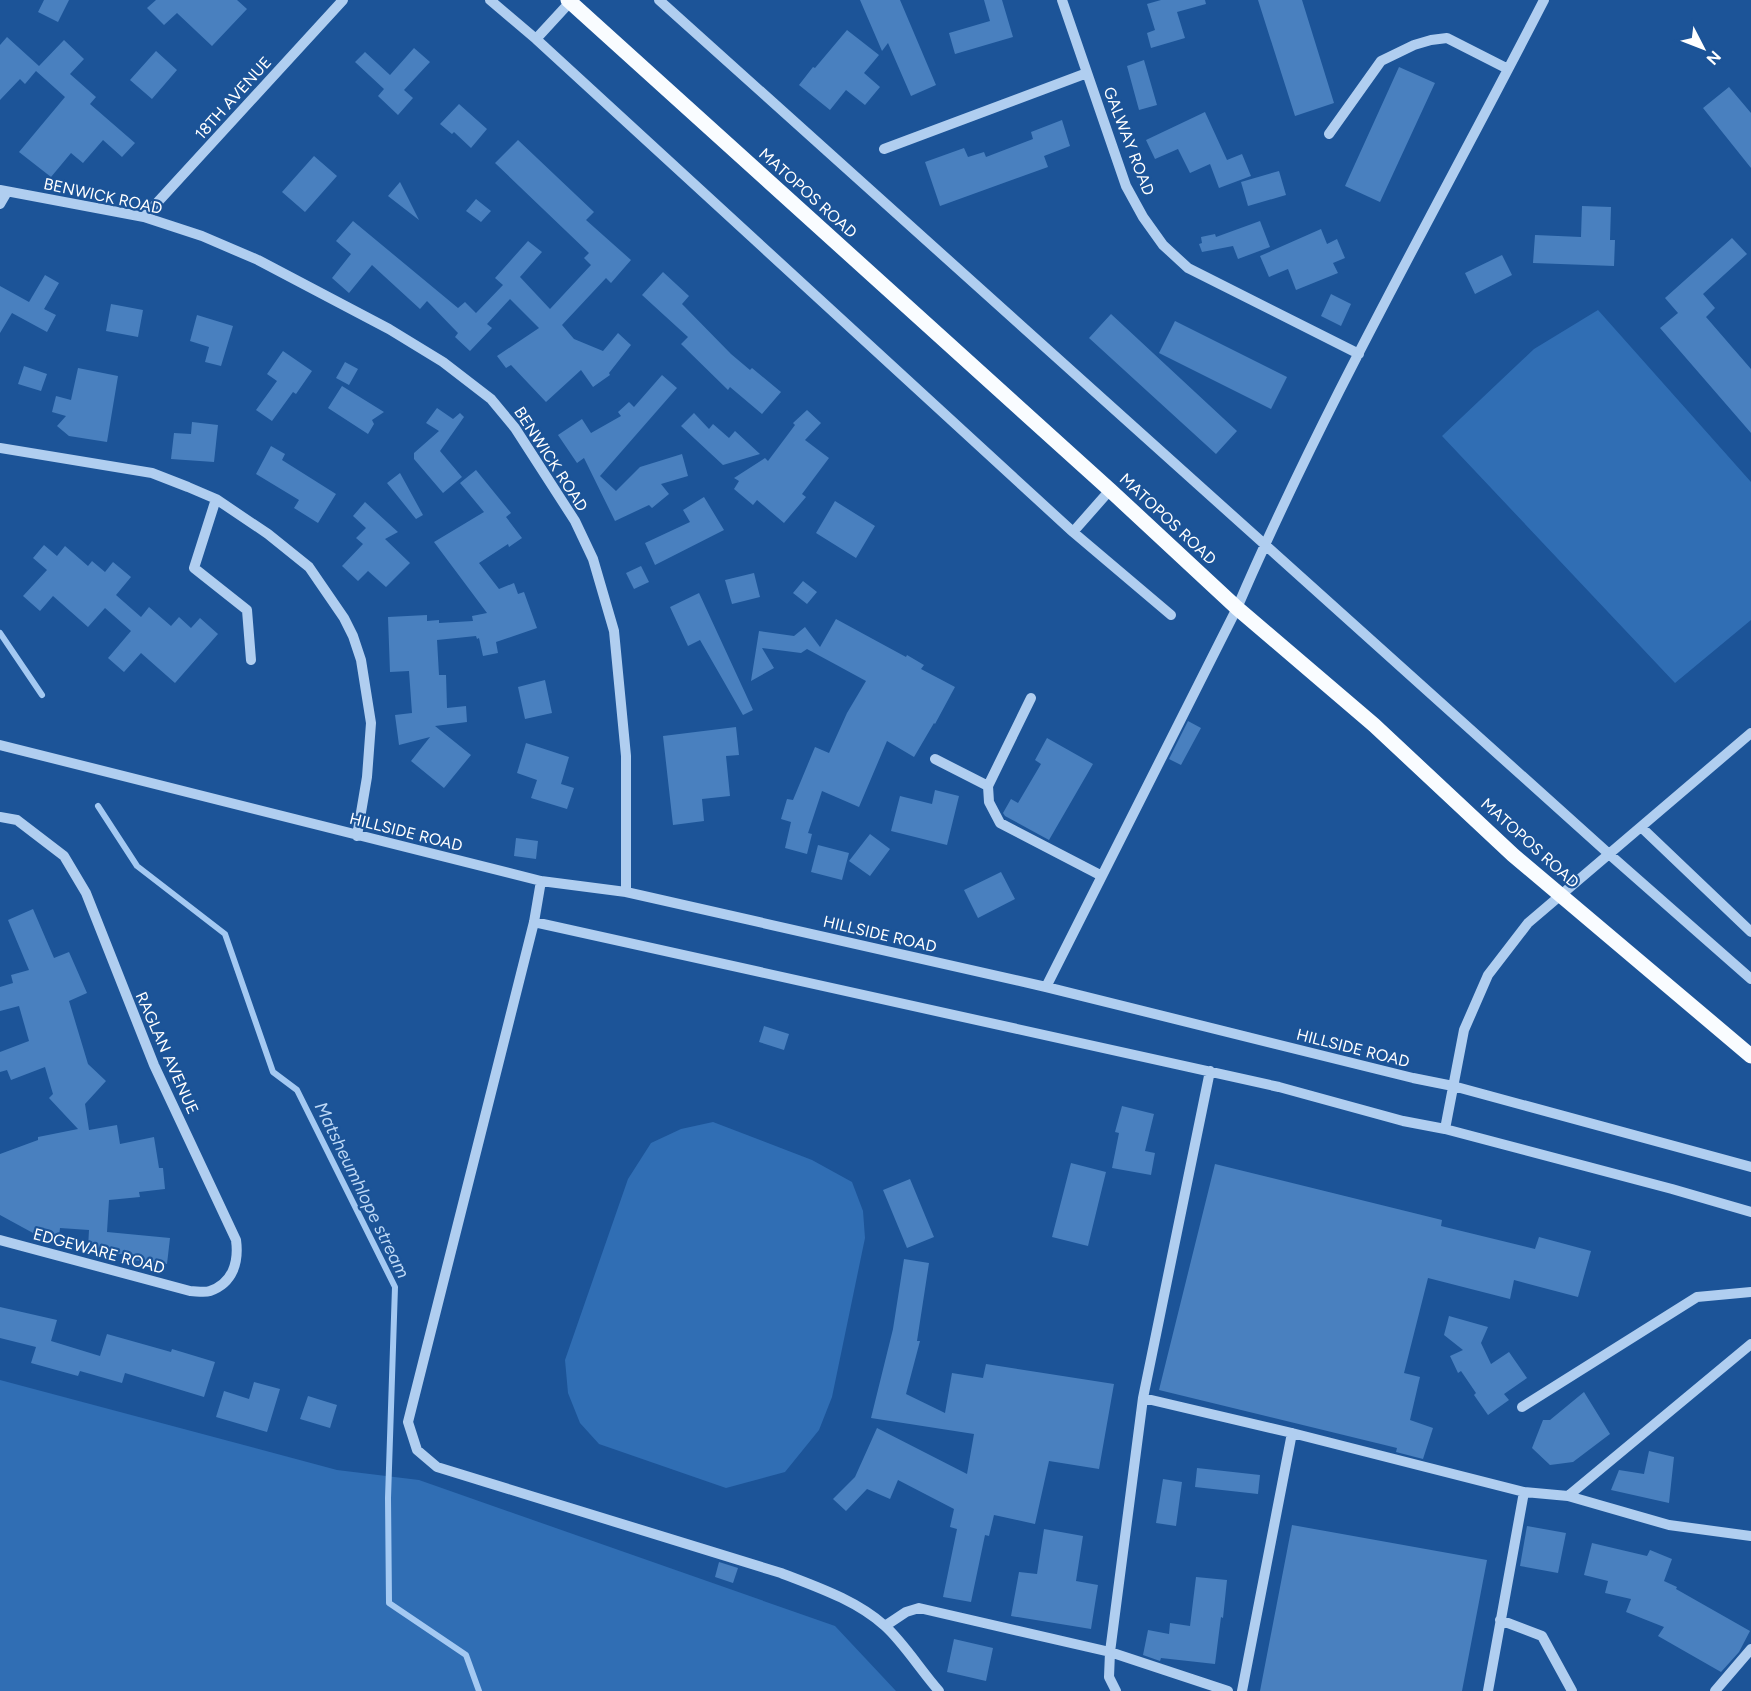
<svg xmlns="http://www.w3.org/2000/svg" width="1751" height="1691" font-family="Figtree,sans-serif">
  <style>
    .green { fill: #306eb4 }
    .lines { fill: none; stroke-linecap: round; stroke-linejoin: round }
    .stream { stroke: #a4c9f2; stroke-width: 6 }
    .building { fill: #4980bf }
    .minor { stroke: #b0cef0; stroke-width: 10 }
    .major { stroke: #f9fcff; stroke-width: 15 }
    .labels { text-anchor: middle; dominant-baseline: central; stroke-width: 4.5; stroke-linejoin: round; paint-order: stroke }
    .street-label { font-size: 16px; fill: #fff; stroke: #1c5498 }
    .water-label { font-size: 18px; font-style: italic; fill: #bdd8f6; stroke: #1c5498 }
  </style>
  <rect width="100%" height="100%" fill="#1c5498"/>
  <path class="green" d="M1598 310 1751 482V620L1675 683 1442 436 1534 349Z
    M713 1122 812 1160 852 1182 863 1211 865 1238 832 1397 819 1430 785 1472 726 1488 599 1444 580 1423 568 1393 565 1360 628 1179 651 1143 681 1129Z
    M0 1380 337 1470 419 1480 835 1626 896 1691H0Z"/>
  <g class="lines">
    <path class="stream" d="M0 633 42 695
      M98 806 137 866 225 934 273 1072 297 1090 395 1287 388 1498 389 1603 466 1655 479 1691"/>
  </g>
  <path class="building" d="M44 0H69L58 22 38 12Z
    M156 0H237L247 9 212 46 177 13 164 25 147 8Z
    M860 0H900L936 85 911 96 888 43 882 51Z
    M984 0H1002L1013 37 955 54 949 33 990 21Z
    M1161 0H1205L1206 4 1177 12 1185 38 1151 48 1147 33 1155 30 1147 4Z
    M1258 0H1302L1334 103 1295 116Z
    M847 30 879 55 864 73 880 87 865 105 846 90 830 110 799 85 813 67 815 68Z
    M7 37 39 66 64 40 84 59 70 74 96 97 90 104 135 143 122 157 103 140 83 163 71 153 51 177 19 152 65 97 36 71 25 84 20 79 0 100V45Z
    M414 48 430 62 404 90 413 98 398 115 378 96 384 89 355 62 365 52 390 75Z
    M156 51 177 70 152 99 130 80Z
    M1144 60 1157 105 1139 110 1127 66Z
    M1399 67 1435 83 1380 202 1345 186Z
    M1729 87 1751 113V168L1703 108Z
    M459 104 487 129 471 148 454 132 452 134 440 124Z
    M1205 112 1227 160 1242 154 1251 176 1219 188 1210 164 1190 173 1178 149 1155 159 1146 140Z
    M1062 120 1070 146 1044 156 1048 167 940 206 925 162 964 148 968 157 984 152 986 157 1033 139 1031 132Z
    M518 140 594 212 586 220 631 260 611 283 606 278 562 325 574 339 603 351 618 333 631 345 609 373 610 375 593 387 581 370 546 402 511 365 506 368 497 356 539 328 510 299 487 324 492 328 470 351 455 337 458 333 427 301 420 309 372 265 349 293 332 278 351 254 336 241 353 221 458 308 465 302 476 313 503 285 495 278 528 241 542 252 520 277 550 309 591 265 584 258 589 253 495 163Z
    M314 156 337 176 305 212 282 192Z
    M1279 171 1286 195 1248 206 1241 182Z
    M400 182 419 220 388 196Z
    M476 199 491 211 481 222 466 211Z
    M1582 206 1611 207 1610 240H1615L1614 266 1533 263 1535 235 1581 237Z
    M1260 221 1270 247 1238 259 1233 246 1202 252 1199 244 1202 243 1201 237 1215 234 1216 237Z
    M1321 229 1327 244 1337 239 1345 258 1333 263 1338 273 1296 290 1288 269 1269 277 1260 256Z
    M1732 238 1747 254 1703 294 1715 308 1706 317 1751 369V433L1660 328 1678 313 1665 298Z
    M1502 255 1512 275 1475 294 1465 273Z
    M663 272 689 296 682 304 731 354 750 370 752 368 781 392 762 414 730 387 728 390 681 344 688 337 642 295Z
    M45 275 59 283 44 309 56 315 47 332 12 313 0 333V286L29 302Z
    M1331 294 1351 304 1341 326 1321 316Z
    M111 304 143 310 138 337 106 331Z
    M1111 314 1237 431 1216 454 1089 338Z
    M197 315 233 326 221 366 205 362 209 347 190 341Z
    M1175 321 1287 377 1271 409 1159 353Z
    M283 351 312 371 296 394 293 392 272 421 256 410 277 381 267 374Z
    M345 362 358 369 349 385 336 378Z
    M24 366 47 374 41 391 18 384Z
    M78 368 118 376 107 442 69 436 57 426 66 416 52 412 56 396 71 400Z
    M662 375 677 388 600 476 616 491 640 467 682 454 688 476 661 484 669 494 652 508 649 505 615 521 584 458 577 463 558 435 582 419 591 433 621 416 618 412 629 402 634 407Z
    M342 386 384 412 372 420 374 424 368 434 328 408Z
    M437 408 453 419 460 413 464 417 440 451 462 477 443 493 414 459V453L439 431 426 423Z
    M807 410 821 423 805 440 829 458 802 494 806 497 784 523 757 500 753 505 734 489 739 481 734 478 765 458 768 461 795 425 793 423Z
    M694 413 709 429 713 424 729 438 735 431 760 454 723 465 681 426Z
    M192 422 218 425 214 462 171 459 174 433 191 434Z
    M271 446 285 454 282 460 336 494 318 523 294 508 299 500 256 474Z
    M476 470 511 513 506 517 522 538 509 547 508 544 479 563 499 589 514 583 518 594 524 592 537 628 496 642 498 653 483 656 479 638 477 639 476 636 437 640 439 675H446L447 708 466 706 467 722 435 726 471 755 444 788 411 761 430 737 399 745 395 715 412 713 409 671 390 672 388 617 427 615V621L439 620V623L473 621 472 616 487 613 434 542 484 512 460 483Z
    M400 473 423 515 416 519 387 483Z
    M704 497 724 530 655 565 645 543 690 522 683 510Z
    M835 501 875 526 856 558 816 533Z
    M365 502 398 532 385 539 410 563 386 587 368 571 358 581 342 566 363 544 356 538 366 528 353 516Z
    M44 545 57 556 65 546 88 566 92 561 105 572 113 562 131 577 116 595 141 617 149 607 171 626 179 617 191 628 200 618 218 634 175 683 141 653 124 672 108 658 131 631 105 608 88 627 53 596 40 611 23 596 47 570 33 558Z
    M641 566 649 582 634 589 626 573Z
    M754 573 760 597 732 604 725 580Z
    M803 581 817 592 807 604 793 593Z
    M699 593 753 710 743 715 700 640 688 646 670 607Z
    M836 619 906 657 907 655 924 665 921 669 955 687 935 724 934 723 914 757 887 741 859 807 822 791 808 833 812 834 807 854 785 848 791 822 781 819 787 799 793 800 815 747 829 753 847 713 866 681 807 649 801 653 762 648 774 668 751 681 759 631 794 636 805 627 820 647Z
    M545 680 552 713 525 719 518 687Z
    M1188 721 1201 728 1181 765 1169 759Z
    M736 727 739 755 726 756 730 796 702 799 704 821 673 825 663 736Z
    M1047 738 1093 764 1049 840 1005 816 1003 813 1011 799 1018 803 1041 764 1035 760Z
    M526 743 569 757 561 784 574 788 567 809 531 798 537 780 517 773Z
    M935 790 959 796 947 845 891 831 900 796 932 804Z
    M870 834 890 849 870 876 849 861Z
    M516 838 538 841 536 859 514 856Z
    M818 845 849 853 842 880 811 872Z
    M1001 872 1015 899 978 918 964 890Z
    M33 909 54 958 69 952 87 993 69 1001 88 1064 106 1081 85 1104 89 1130 117 1125 120 1144 154 1137 159 1168H163L165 1189 139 1192 140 1197 109 1200 107 1232 170 1238 167 1264 123 1259V1254H107V1249L88 1248 89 1230 60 1228 59 1237 33 1233 0 1215V1154L38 1140V1137L78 1129 49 1098 53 1094 45 1067 11 1080 7 1070 0 1072V1052L29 1041 19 1006 0 1011V987L13 983 11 975 29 970 8 920Z
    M764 1026 789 1034 784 1050 759 1042Z
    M1122 1106 1154 1114 1145 1151 1155 1153 1151 1175 1112 1168 1119 1133 1115 1132Z
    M1071 1163 1106 1172 1088 1246 1052 1237Z
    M1215 1164 1442 1220 1441 1226 1535 1249 1539 1237 1591 1251 1578 1297 1514 1280 1510 1299 1428 1278 1404 1373 1420 1377 1410 1420 1433 1428 1423 1459 1396 1452 1397 1448 1159 1390Z
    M910 1179 934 1237 907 1248 883 1190Z
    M904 1259 929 1263 917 1341H920L906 1394 945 1413 952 1373 983 1378 986 1364 1114 1384 1099 1469 1049 1461 1035 1524 994 1515 989 1536 985 1535 971 1602 943 1597 957 1529 950 1527 954 1509 898 1480 890 1499 867 1489 846 1511 833 1499 855 1477 877 1428 967 1474 974 1434 871 1418 893 1329Z
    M0 1307 57 1320 51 1341 100 1356 107 1334 171 1352 172 1349 215 1362 204 1397 125 1373 122 1383 80 1371 78 1376 31 1363 36 1347 0 1338Z
    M1449 1316 1488 1327 1481 1343 1491 1364 1509 1352 1527 1378 1504 1394 1509 1400 1488 1415 1474 1395 1476 1393 1461 1371 1458 1373 1450 1356 1463 1350 1444 1335Z
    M254 1382 280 1389 267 1432 216 1417 224 1391 249 1399Z
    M1584 1392 1610 1434 1573 1462 1550 1465 1532 1448 1543 1420H1550Z
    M308 1396 337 1405 330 1428 300 1419Z
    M1649 1451 1674 1457 1669 1503 1611 1490 1619 1470 1644 1474Z
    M1197 1468 1260 1475 1258 1494 1195 1487Z
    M1163 1479 1182 1482 1176 1526 1156 1523Z
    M1292 1525 1487 1560 1462 1691H1260Z
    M1527 1526 1566 1533 1558 1573 1520 1566Z
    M1044 1529 1083 1536 1076 1581 1098 1585 1091 1629 1011 1616 1019 1572 1037 1574Z
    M1592 1543 1647 1556 1650 1550 1672 1559 1664 1581 1677 1587 1676 1589 1750 1631 1739 1652 1721 1672 1658 1636 1664 1627 1626 1612 1631 1599 1605 1593 1608 1581 1584 1575Z
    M719 1562 738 1568 733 1583 715 1577Z
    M1196 1577 1227 1580 1223 1618 1221 1617 1215 1664 1161 1658 1160 1661 1143 1655 1148 1630 1169 1634 1170 1623 1190 1626Z
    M954 1639 993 1648 986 1681 947 1672Z"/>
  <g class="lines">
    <path class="minor" d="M490 0 536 39 1073 532 1171 615
      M659 0 1609 854 1751 979
      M1062 0 1126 186 1143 217 1163 245 1188 268 1359 354
      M536 39 570 2
      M1329 134 1381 61 1414 45 1431 40 1447 38 1508 69
      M884 149 1087 73
      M0 190 144 217 202 236 258 260 389 329 443 362 491 399 515 428 575 521 593 559 614 631 626 756V892
      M0 204 7 192
      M144 217 343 0
      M0 448 152 473 188 487 216 499 268 534 309 567 344 618 353 636 361 660 371 723 367 777 357 836
      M216 499 194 568 247 610 251 660
      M1073 532 1110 490
      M1031 698 988 786 989 802 1000 823 1102 876
      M0 745 541 881 626 892 1046 987 1413 1078 1453 1086 1751 1167
      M935 759 988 786
      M0 817 17 820 64 856 86 893 154 1065 236 1240C239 1262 233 1283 210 1291 204 1293 196 1291 190 1291L0 1240
      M1641 827 1751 932
      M541 881 534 922 408 1422 417 1450 437 1467 781 1573C817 1587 856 1600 885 1626 903 1642 922 1672 939 1691
      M534 922 1279 1087 1403 1121 1445 1129 1672 1189 1751 1212
      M1046 987 1237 608C1326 401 1441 201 1544 0
      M1445 1129 1464 1030 1488 975 1528 923 1751 733
      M1143 1398 1292 1433 1524 1492 1568 1496 1669 1525 1751 1536
      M1522 1407 1697 1297 1751 1292
      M1568 1496 1751 1344
      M1500 1620 1542 1636 1572 1691
      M885 1626 906 1612 919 1608 1110 1652 1228 1691
      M1116 1691 1109 1677 1110 1652 1143 1398 1210 1071
      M1242 1691 1292 1433
      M1488 1691 1524 1492
      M1715 1691 1751 1649"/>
    <path class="major" d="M568 0 1110 490 1237 608 1374 725 1513 855 1751 1056"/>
  </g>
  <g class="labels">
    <g class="street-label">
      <text transform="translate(233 98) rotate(-48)">18TH AVENUE</text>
      <text transform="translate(1129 141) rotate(69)">GALWAY ROAD</text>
      <text transform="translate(808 193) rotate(42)">MATOPOS ROAD</text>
      <text transform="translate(103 196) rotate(12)">BENWICK ROAD</text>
      <text transform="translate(551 459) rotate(57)">BENWICK ROAD</text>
      <text transform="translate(1168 519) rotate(43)">MATOPOS ROAD</text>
      <text transform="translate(406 832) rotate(14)">HILLSIDE ROAD</text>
      <text transform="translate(1530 843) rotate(42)">MATOPOS ROAD</text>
      <text transform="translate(880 934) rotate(13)">HILLSIDE ROAD</text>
      <text transform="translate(1353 1048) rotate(14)">HILLSIDE ROAD</text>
      <text transform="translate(167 1053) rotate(66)">RAGLAN AVENUE</text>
      <text transform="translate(99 1251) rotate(15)">EDGEWARE ROAD</text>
    </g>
    <g class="water-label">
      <text transform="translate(362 1190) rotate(64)">Matsheumhlope stream</text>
    </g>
  </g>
  <g transform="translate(1703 48) rotate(132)" stroke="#1c5498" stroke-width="4.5" paint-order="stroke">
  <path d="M0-4.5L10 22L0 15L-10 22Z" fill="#ffffff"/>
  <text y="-9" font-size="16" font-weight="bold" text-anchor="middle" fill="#ffffff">N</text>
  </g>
</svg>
